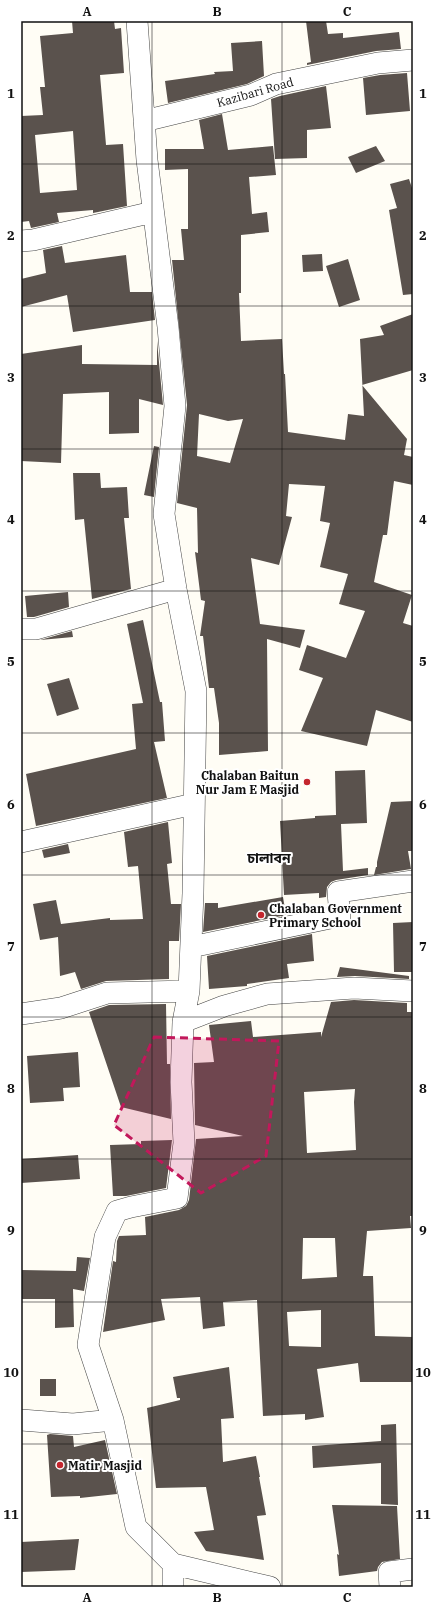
<svg xmlns="http://www.w3.org/2000/svg" width="434" height="1608" font-family="'IBM Plex Serif','Noto Sans Bengali',serif">
  <style>
    .building { fill: #5a524d; fill-rule: evenodd }
    .lines { fill: none; stroke-linecap: round; stroke-linejoin: round }
    .minor-casing { stroke: #444; stroke-width: 22 }
    .minor { stroke: #fff; stroke-width: 21 }
    .marked { fill: #c2185b; fill-opacity: 0.2; stroke: #c2185b; stroke-width: 3; stroke-dasharray: 8 5; stroke-linejoin: round }
    .grid { fill: none; stroke: #111; stroke-width: 1; stroke-opacity: 0.55 }
    .poi-dot { fill: #c4262e; stroke: #fff; stroke-width: 1.5 }
    .labels { text-anchor: middle; dominant-baseline: central; stroke-width: 4; stroke-linejoin: round; paint-order: stroke }
    .street-label { font-size: 12px; fill: #111; stroke: #fff }
    .poi-label { font-size: 12px; font-weight: bold; fill: #111; stroke: #fff; text-anchor: start }
    .quarter-label { font-size: 14px; font-weight: bold; fill: #111; stroke: #fff }
    .neatline { fill: none; stroke: #111; stroke-width: 1.5 }
    .grid-label { font-size: 13px; text-anchor: middle; font-weight: bold; fill: #111 }
  </style>
  <rect width="100%" height="100%" fill="#fffdf5"/>
  <path class="building" d="M72 21H114L115 29 121 28 124 73 100 75 106 145 123 144 127 206 98 212 93 213V210L57 213 59 222 31 228 29 221 21 222V116L43 115 40 87H45L40 36 73 33ZM73 131 77 190 40 193 35 135Z
    M306 21H326L328 34 343 33V38L399 32 401 49 376 51 307 65V63L311 62Z
    M262 41 264 76 247 84 168 103 165 81 215 74 214 72 233 71 231 43Z
    M407 73 410 111 366 115 363 78 380 75Z
    M326 86 331 128 307 130V158L275 159 271 99 280 96Z
    M222 114 228 150 273 146 276 175 249 177 252 214 267 212 269 232 241 235V293H239L241 341 282 339 284 374H285L288 432 345 440 348 414 364 416 360 339 384 335 380 326 413 314V370L362 385 407 439 404 455 413 457V485L394 481 387 535H383L374 582 412 595 403 623 413 626V722L376 710 367 746 301 731 323 678 299 670 307 645 346 658 365 611 339 604 348 574 320 567 330 523 320 521 325 486 289 484 286 516 292 517 279 565 251 558 260 624 305 630 300 648 267 639 268 751 219 755V723L214 688H209L203 636H200L205 601 201 600 195 552 198 553 197 508 177 503 187 405 172 260H184L181 229H188V169L165 170V149H204L199 120ZM199 414 228 421 243 419 230 463 197 456Z
    M376 146 385 161 356 173 348 157Z
    M409 179 413 191V294L403 295 389 210 397 208 390 184Z
    M62 246 65 263 126 255 130 292H152L155 320 73 332 67 295 21 307V279L46 273 43 250Z
    M322 254 323 271 303 272 302 255Z
    M348 259 360 300 339 307 326 266Z
    M157 341 163 405 139 399V433L109 434V392L63 394 61 463 21 461V354L82 345V364L157 365Z
    M154 446 159 447 154 497 144 495Z
    M73 473H100L101 488 127 487 129 518H124L131 589 92 599 84 519 75 520Z
    M68 592 69 607 34 617H27L25 596Z
    M143 620 160 702H162L165 741 154 742 167 798 36 826 26 774 136 749 132 704 143 703 127 624Z
    M72 631 73 637 40 640Z
    M69 678 79 709 57 716 47 684Z
    M365 770 367 823 341 824 343 871 368 868V875L336 880 331 882 327 887 326 897 319 898V893L284 895 280 821 315 818V816L336 815 335 771Z
    M413 801V851H408L411 869 374 875 376 867H377V862L391 802Z
    M168 822 172 863 167 864 171 904H181L179 941H169V979L106 981 81 989 75 972 60 976 58 937 40 940 33 904 56 900 61 924 110 918V920L143 919 138 866 128 867 124 832Z
    M68 844 70 853 44 858 42 850Z
    M283 897 286 915 203 932 205 903H218V908Z
    M413 922V972H394L393 923Z
    M312 934 314 961 287 964 289 978 247 984V986L209 989 207 956Z
    M340 967 409 976V979L355 976 337 977Z
    M354 1000 407 1003V1012H413V1216H410L411 1228 367 1231 363 1276H373L375 1336 413 1337V1382H360L358 1363 317 1369 324 1417 305 1420V1414L263 1416 257 1300 223 1302 225 1326 203 1329 200 1297 161 1299 165 1320 103 1332 113 1261 116 1262 117 1241 119 1236 146 1235 145 1217 179 1210 186 1206 189 1200 196 1139 243 1136 195 1125 194 1063 214 1062 209 1025 251 1021 253 1037 321 1032V1037L331 1002ZM355 1089 354 1102 356 1150 307 1153 304 1092ZM303 1238H335L337 1277 302 1279ZM321 1310V1347L289 1346 287 1312Z
    M166 1004 167 1064H170L171 1119 121 1107 89 1012 109 1005Z
    M78 1052 80 1087 63 1088 64 1101 30 1103 27 1056Z
    M172 1140 166 1188 126 1196H113L110 1145 141 1144V1141Z
    M78 1155 80 1179 21 1183V1159Z
    M77 1257 90 1258 84 1291 73 1289 74 1327 55 1328V1299H21V1270L76 1271Z
    M229 1367 234 1418 221 1419 223 1462 256 1456 260 1477H259L266 1515 257 1516 264 1560 206 1551 194 1532 214 1530 206 1487 156 1488 147 1408 180 1400V1398H177L173 1377Z
    M40 1379H56V1396H40Z
    M396 1424 398 1505 381 1504V1463L313 1468 312 1446 381 1441V1425Z
    M50 1434 73 1436 74 1447 105 1440 117 1494 80 1498V1496L51 1497 47 1435Z
    M332 1505 397 1506 400 1559 382 1562 378 1567 377 1571 339 1576 337 1554 339 1555Z
    M79 1539 75 1570 21 1572V1542Z"/>
  <g class="lines">
    <defs>
      <path id="minor" d="M144 121 251 95 276 84 378 63 413 60
        M21 241 33 240 153 212
        M21 629H36L176 589
        M21 842 194 804
        M191 947 340 916 338 892 413 881
        M21 1014 61 1008 107 993 189 991
        M183 1022 224 1006 267 994 354 988 413 991
        M21 1420 73 1424 113 1420 136 1527 173 1564 270 1587
        M113 1420 88 1345 105 1237 117 1211 131 1207 177 1198 184 1143 181 1082 183 1022 189 991 193 893 196 691 176 589 164 514 175 406 168 327 147 160 137 21
        M173 1587V1564
        M390 1587 389 1572 413 1569"/>
    </defs>
    <use href="#minor" class="minor-casing"/>
    <use href="#minor" class="minor"/>
  </g>
  <path class="marked" d="M154 1037 279 1041 266 1156 201 1193 114 1125Z"/>
  <path class="grid" d="M152 21V1587M282 21V1587M21 164H413M21 306H413M21 449H413M21 591H413M21 733H413M21 875H413M21 1017H413M21 1159H413M21 1302H413M21 1444H413"/>
  <g class="poi-dot">
    <circle cx="307" cy="782" r="4"/>
    <circle cx="261" cy="915" r="4"/>
    <circle cx="60" cy="1465" r="4"/>
  </g>
  <g class="labels">
    <g class="street-label">
      <text transform="translate(255 92) rotate(-16)">Kazibari Road</text>
    </g>
    <g class="poi-label">
      <text x="299" y="775" text-anchor="end">Chalaban Baitun<tspan x="299" dy="14">Nur Jam E Masjid</tspan></text>
      <text x="269" y="908">Chalaban Government<tspan x="269" dy="14">Primary School</tspan></text>
      <text x="68" y="1465">Matir Masjid</text>
    </g>
    <g class="quarter-label">
      <text x="269" y="858">চালাবন</text>
    </g>
  </g>
  <rect width="434" height="1608" fill="none" stroke="#ffffff" stroke-width="44"/>
  <rect x="22" y="22" width="390" height="1564" class="neatline"/>
  <g class="grid-label">
    <text x="87" y="16">A</text>
    <text x="217" y="16">B</text>
    <text x="347" y="16">C</text>
    <text x="11" y="98">1</text>
    <text x="423" y="98">1</text>
    <text x="11" y="240">2</text>
    <text x="423" y="240">2</text>
    <text x="11" y="382">3</text>
    <text x="423" y="382">3</text>
    <text x="11" y="524">4</text>
    <text x="423" y="524">4</text>
    <text x="11" y="666">5</text>
    <text x="423" y="666">5</text>
    <text x="11" y="809">6</text>
    <text x="423" y="809">6</text>
    <text x="11" y="951">7</text>
    <text x="423" y="951">7</text>
    <text x="11" y="1093">8</text>
    <text x="423" y="1093">8</text>
    <text x="11" y="1235">9</text>
    <text x="423" y="1235">9</text>
    <text x="11" y="1377">10</text>
    <text x="423" y="1377">10</text>
    <text x="11" y="1519">11</text>
    <text x="423" y="1519">11</text>
    <text x="87" y="1602">A</text>
    <text x="217" y="1602">B</text>
    <text x="347" y="1602">C</text>
  </g>
</svg>
